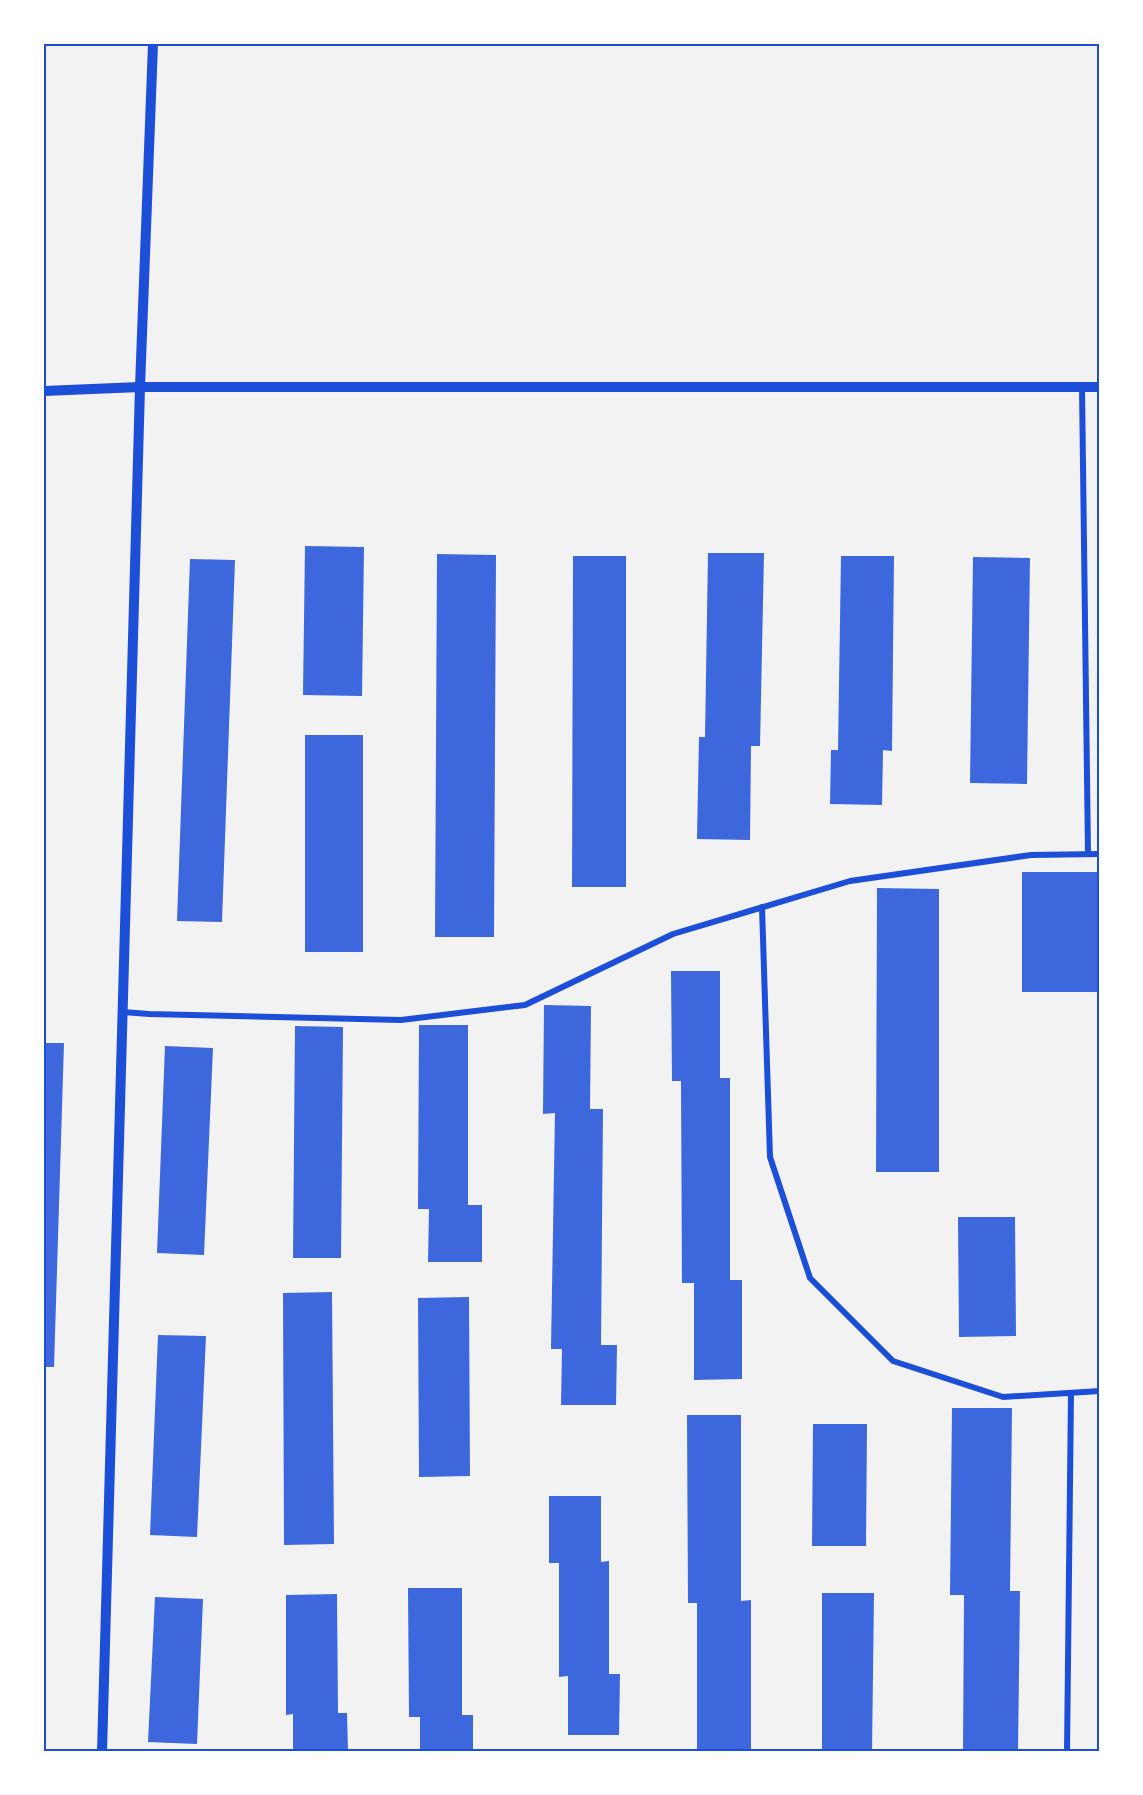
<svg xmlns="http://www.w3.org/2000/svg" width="1143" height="1795" font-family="'Exo 2',sans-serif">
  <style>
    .building { fill: #3d67dc }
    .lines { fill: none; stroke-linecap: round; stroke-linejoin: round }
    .minor { stroke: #1d4ed8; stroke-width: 6 }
    .tertiary { stroke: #1d4ed8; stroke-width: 10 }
    .neatline { fill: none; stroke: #1d4ed8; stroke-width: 2 }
  </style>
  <rect width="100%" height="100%" fill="#f2f2f2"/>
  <path class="building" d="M305 546 364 547 362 696 303 695Z
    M708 553H764L760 746H751L750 840 697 839 699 737H705Z
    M437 554 496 555 494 937H435Z
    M573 556H626V887H572Z
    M841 556H894L892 751 883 750 882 805 830 804 831 750H838Z
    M973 557 1030 558 1027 784 970 783Z
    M190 559 235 560 222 922 177 921Z
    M305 735H363V952H305Z
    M1022 872H1100V992H1022Z
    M877 888 939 889V1172H876Z
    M671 971H720V1078H730V1280H742V1379L694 1380V1283H682L681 1081H672Z
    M544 1005 591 1006 590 1109H603L601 1345H617L616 1405H561L562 1349H551L555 1113 543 1114Z
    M419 1025H468V1205H482V1262H428L429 1209H418Z
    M295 1026 343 1027 341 1258H293Z
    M44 1043H64L54 1367H44Z
    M165 1046 213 1048 204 1255 157 1253Z
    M958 1217H1015L1016 1336 959 1337Z
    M332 1292 334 1544 284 1545 283 1293Z
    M469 1297 470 1476 419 1477 418 1298Z
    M158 1335 206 1336 197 1537 150 1535Z
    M952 1408H1012L1010 1591H1020L1018 1752H963L964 1595H950Z
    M687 1415H741V1601L751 1600V1752H697V1603H688Z
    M813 1424H867L866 1546H812Z
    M549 1496H601V1562L609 1561V1674H620L619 1735H568V1676L559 1677V1563H549Z
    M408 1588H462V1715H473V1752H420V1717H409Z
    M822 1593H874L872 1752H822Z
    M337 1594 338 1713H347L348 1752H293V1714L286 1715V1595Z
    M155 1597 203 1599 197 1744 148 1742Z"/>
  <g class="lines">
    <path class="minor" d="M1082 387 1088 854
      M762 907 770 1157 810 1278 893 1361 1003 1397 1100 1391
      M123 1012 149 1014 401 1020 525 1005 673 934 850 881 1031 855 1100 854
      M1067 1752 1071 1393"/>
    <path class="tertiary" d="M44 391 140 387H1100
      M102 1752 140 387 153 44"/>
  </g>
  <rect width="1143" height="1795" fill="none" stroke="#ffffff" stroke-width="90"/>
  <rect x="45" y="45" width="1053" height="1705" class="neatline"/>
</svg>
